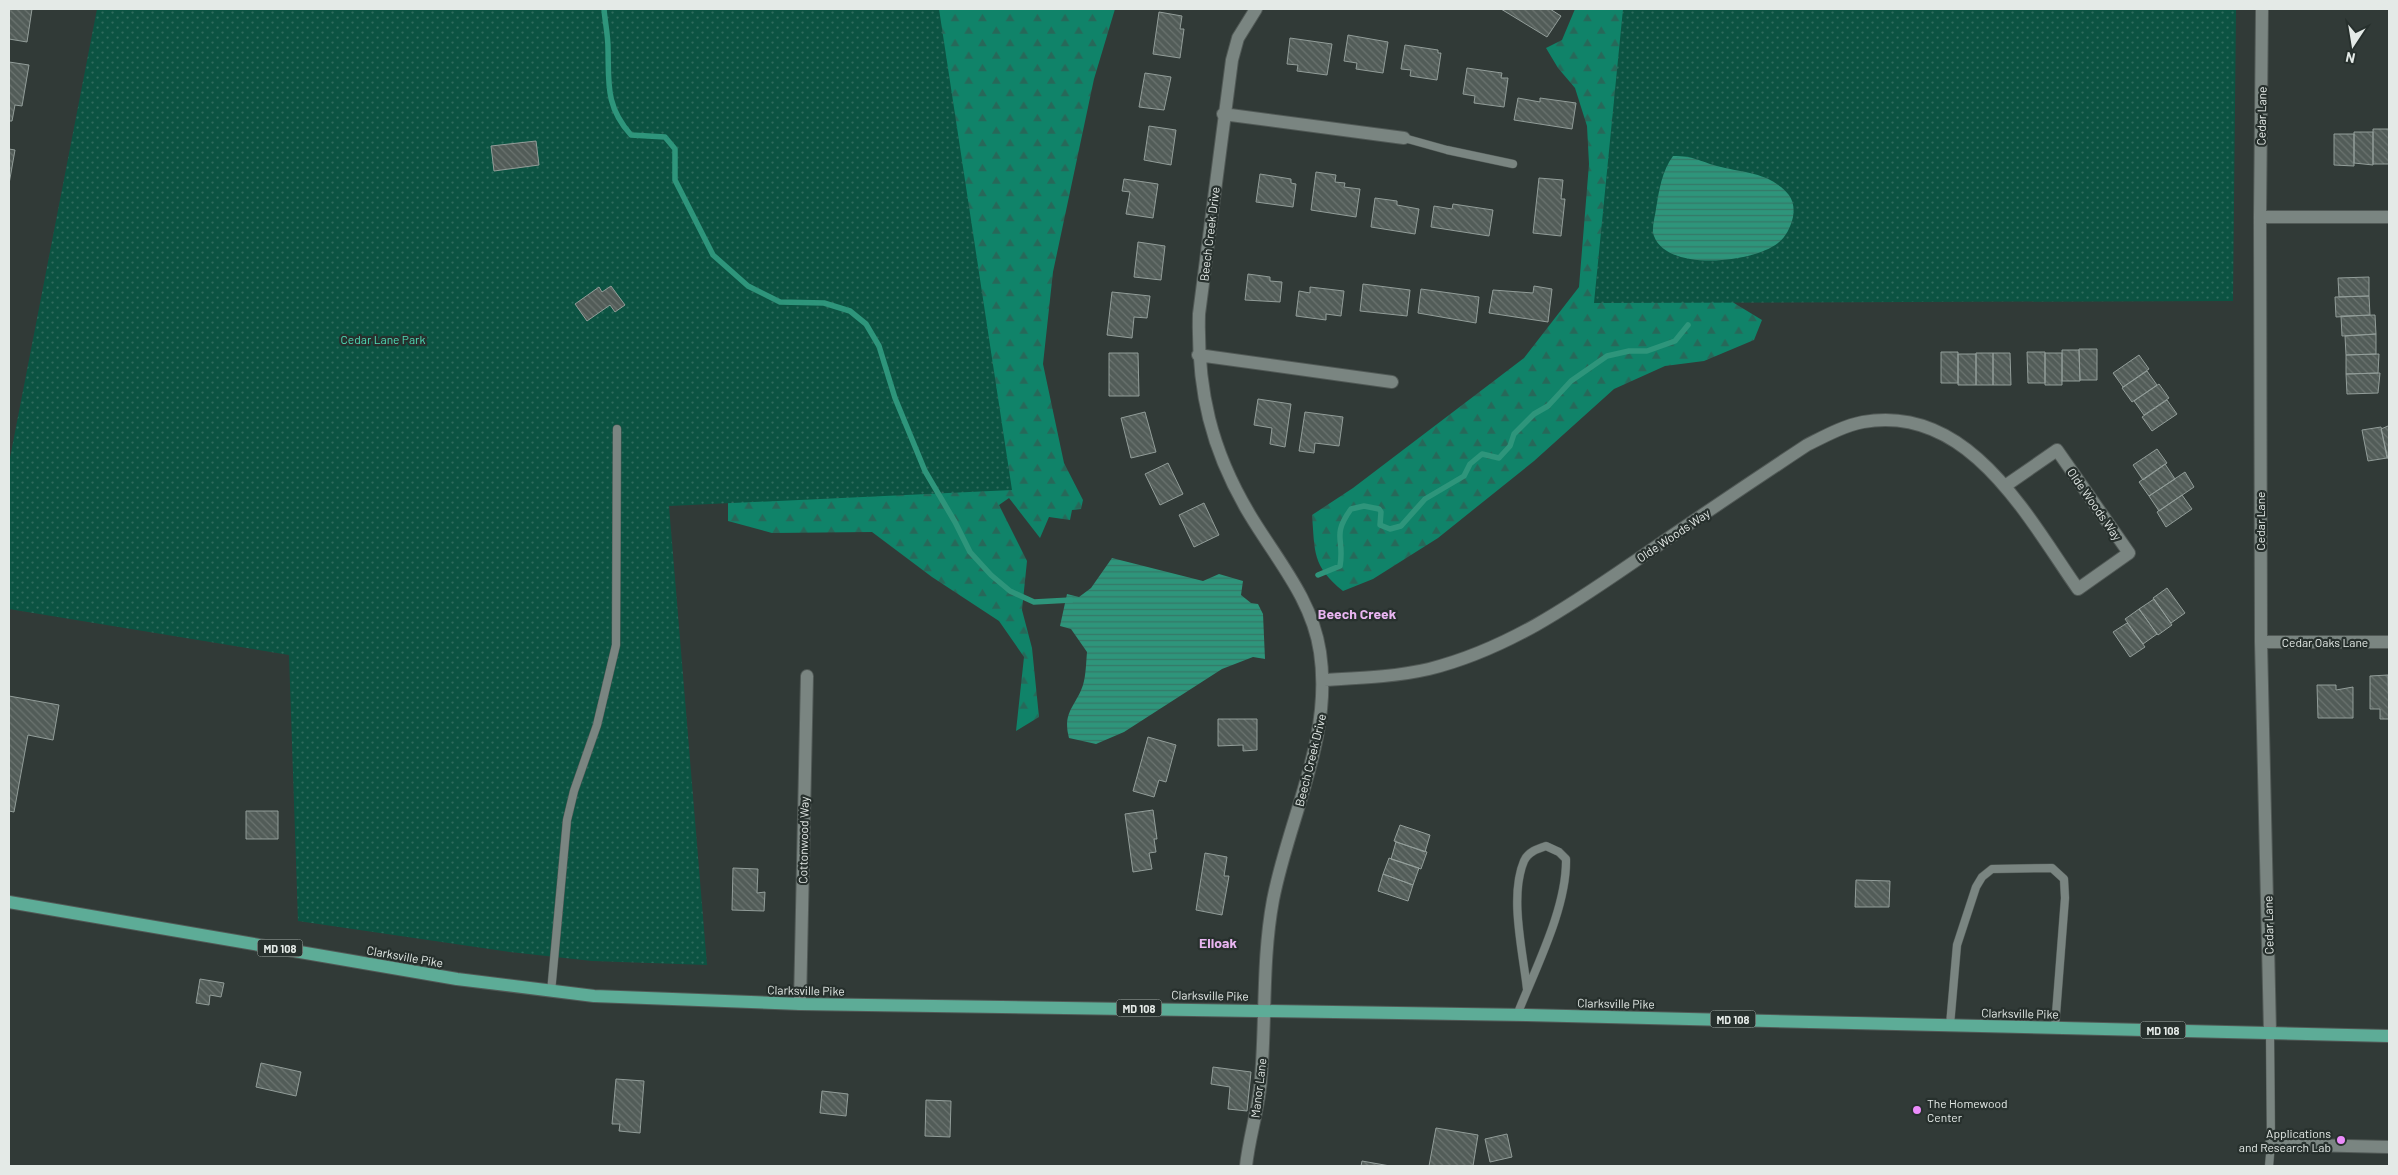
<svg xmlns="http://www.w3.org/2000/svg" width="2398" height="1175" font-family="Barlow,sans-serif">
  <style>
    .forest { fill: url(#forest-firs) }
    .park { fill: url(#park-dots) }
    .water { fill: url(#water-rules) }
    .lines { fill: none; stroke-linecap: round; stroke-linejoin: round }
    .stream { stroke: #2e957b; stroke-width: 5.5 }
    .building { fill: url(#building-back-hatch); stroke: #929d99 }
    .service-casing { stroke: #515956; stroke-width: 9 }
    .minor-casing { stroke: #515956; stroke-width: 14 }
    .primary-casing { stroke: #515956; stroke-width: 14 }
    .service { stroke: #7a8581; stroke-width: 8 }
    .minor { stroke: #7a8581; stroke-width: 12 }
    .primary { stroke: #5dac97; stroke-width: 12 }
    .poi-dot { fill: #ec8cfb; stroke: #27302d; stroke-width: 2 }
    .labels { text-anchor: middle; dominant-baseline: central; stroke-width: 4.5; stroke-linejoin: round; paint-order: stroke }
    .shield { fill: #27302d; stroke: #abb2af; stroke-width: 1 }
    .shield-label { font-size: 11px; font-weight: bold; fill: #e4eae7 }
    .street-label { font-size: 12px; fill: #e4eae7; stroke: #27302d }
    .park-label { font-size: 12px; fill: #50dcb7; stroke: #27302d }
    .poi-label { font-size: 12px; fill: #e4eae7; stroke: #27302d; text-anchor: start }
    .neighbourhood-label { font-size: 14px; font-weight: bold; fill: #e9b5f1; stroke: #27302d }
  </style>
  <defs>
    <pattern id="forest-firs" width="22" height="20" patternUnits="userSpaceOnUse" patternTransform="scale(1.25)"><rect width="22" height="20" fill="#108369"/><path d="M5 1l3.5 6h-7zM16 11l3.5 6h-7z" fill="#276859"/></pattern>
    <pattern id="park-dots" width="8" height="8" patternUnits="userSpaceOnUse" patternTransform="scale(1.25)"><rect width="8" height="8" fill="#0c5342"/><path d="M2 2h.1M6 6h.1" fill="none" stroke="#2f6c5d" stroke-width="1.8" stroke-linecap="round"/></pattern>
    <pattern id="water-rules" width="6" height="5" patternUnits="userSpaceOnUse" patternTransform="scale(1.25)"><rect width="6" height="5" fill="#2e957b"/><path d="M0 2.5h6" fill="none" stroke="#367968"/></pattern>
    <pattern id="building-back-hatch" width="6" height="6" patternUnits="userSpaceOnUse" patternTransform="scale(1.25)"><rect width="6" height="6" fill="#525c58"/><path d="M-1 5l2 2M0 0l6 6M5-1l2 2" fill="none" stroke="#6b7470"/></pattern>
  </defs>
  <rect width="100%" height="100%" fill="#313a37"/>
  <path class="forest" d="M471 9H1115L1094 79 1053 272 1043 364 1064 463 1083 500 1081 509 1072 510 1070 520 1049 517 1040 538 1009 498 999 505 1027 561 1022 610 1032 648 1039 717 1016 731 1024 657 999 621 932 577 872 532 772 533 728 521V495Z
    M1575 9H1688L1711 289 1762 320 1754 340 1704 361 1665 366 1614 389 1534 461 1438 538 1373 579 1343 591C1312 566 1315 552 1312 515L1353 488 1524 358 1579 287 1589 164 1587 126 1575 88 1558 68 1546 48 1562 40Z"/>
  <path class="park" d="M97 9H939L1012 490 669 506 707 965 592 961 510 952 298 921 289 655 9 609V463Z
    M1623 9H2236L2233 301 1594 303Z"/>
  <path class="water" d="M1673 156C1694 156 1699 161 1717 166 1739 172 1763 172 1781 187 1792 196 1795 204 1793 217 1791 226 1786 237 1778 243 1753 263 1667 272 1654 236 1651 229 1655 217 1656 209 1659 190 1662 171 1673 156Z
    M1112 558 1203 581 1219 574 1243 581 1241 595 1251 603 1258 604 1263 614 1265 659 1253 657 1222 669 1124 732 1096 744 1069 738C1062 712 1076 706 1083 685 1086 675 1086 663 1087 652L1071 629 1060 626 1067 594 1079 597 1091 588Z"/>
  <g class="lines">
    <path class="stream" d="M604 9C605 22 608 35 608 48 609 83 605 106 631 135L665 137 675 149V180L713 255 748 286 780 302 824 303 850 311 866 324 879 346 895 398 925 471 955 522 970 552 991 575 1010 591 1034 602 1071 600
      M1318 575 1340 566C1345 538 1331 537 1351 509L1364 506 1379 509 1381 512 1380 525 1390 529 1401 526 1425 499 1464 476 1470 464 1482 454 1499 458 1510 446 1514 434 1534 414 1548 406 1571 381 1607 356 1629 351H1647L1675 341 1688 325"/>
  </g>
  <path class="building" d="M9 9H32L27 42 9 39Z
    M1501 9H1550L1561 16 1547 37Z
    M1159 12 1182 16 1180 29H1184L1180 58 1153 54Z
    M1348 35 1388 42 1383 73 1356 69 1357 63 1344 61Z
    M1290 38 1332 44 1327 75 1297 71 1298 65 1287 64Z
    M1405 45 1438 50V53H1441L1437 80 1410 76 1411 70 1401 69Z
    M9 62 29 65 22 106 15 105 12 121H9Z
    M1467 68 1502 73 1501 78H1508L1504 107 1474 103 1475 96 1463 94Z
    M1145 73 1171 77 1164 110 1139 107Z
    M1518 98 1540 102V98L1576 103 1572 129 1514 120Z
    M1149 126 1176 130 1171 165 1144 160Z
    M2373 129H2389V164H2373Z
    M2354 132H2373V165L2354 163Z
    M2334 134H2354V166L2334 165Z
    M536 141 539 165 494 171 491 146Z
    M9 149 15 150 9 184Z
    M1316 172 1336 175 1335 182 1345 183 1344 187 1360 189 1356 217 1311 210Z
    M1260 174 1291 179V183L1296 184 1293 207 1256 202Z
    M1539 178 1563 180 1561 199H1565L1561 236 1533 233Z
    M1124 179 1158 184 1153 218 1126 214 1130 192 1122 191Z
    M1375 198 1397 201V205L1419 209 1415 234 1371 227Z
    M1453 204 1493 210 1489 236 1431 227 1434 206 1452 209Z
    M1138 242 1165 246 1161 280 1134 277Z
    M1248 274 1270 277V281L1282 282 1280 302 1245 300Z
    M2369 277V296L2339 297 2338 278Z
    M1363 284 1410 290 1407 316 1360 311Z
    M611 286 625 305 615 312 610 305 587 321 575 304 599 287 602 292Z
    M1534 286 1552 289 1548 322 1489 313 1493 290 1533 293Z
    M1310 287 1344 291 1341 316 1326 314V320L1296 316 1299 291 1310 293Z
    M1421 289 1479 297 1476 323 1418 313Z
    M1112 292 1150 296 1147 318 1134 317 1132 338 1107 335Z
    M2369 296 2370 315 2336 317 2335 297Z
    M2375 315 2376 334 2342 336 2341 316Z
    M2376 334V354L2346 355 2345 336Z
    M2079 349H2097V380H2080Z
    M2062 350H2079L2080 381H2062Z
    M1941 352H1958V383H1941Z
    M2027 352H2045V383H2028Z
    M1109 353H1138L1139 396H1109Z
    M1976 353H1993V385H1976Z
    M1993 353H2010L2011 385H1993Z
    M2045 353H2062V385H2045Z
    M1958 354H1976V385H1958Z
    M2379 354 2378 373 2346 374V355Z
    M2139 355 2149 369 2123 387 2113 373Z
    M2147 371 2157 385 2132 402 2122 388Z
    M2380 373 2378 393 2347 394 2346 374Z
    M2159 384 2169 398 2144 415 2134 401Z
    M1258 399 1291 404 1285 447 1270 444 1272 428 1254 425Z
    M2167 400 2177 414 2152 431 2142 417Z
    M1145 412 1156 452 1131 458 1121 418Z
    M1305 412 1343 417 1339 446 1315 443 1314 453 1299 451Z
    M2388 426H2389V459H2388L2381 429Z
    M2381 427 2387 458 2368 461 2362 430Z
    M2157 449 2167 463 2143 480 2133 465Z
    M1168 463 1183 494 1160 505 1145 474Z
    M2165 464 2175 479 2149 496 2139 482Z
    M2185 472 2194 487 2159 511 2149 496Z
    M2182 495 2192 509 2166 527 2157 512Z
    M1204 503 1219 535 1194 547 1179 515Z
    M2167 588 2185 613 2171 623 2153 598Z
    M2154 599 2172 625 2158 635 2139 609Z
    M2139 609 2157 634 2143 644 2125 619Z
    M2127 623 2145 647 2130 657 2113 632Z
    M2388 675 2389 719H2380V709H2370V676Z
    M2317 685H2336V690L2353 687V718H2318Z
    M9 696 59 705 53 740 28 735 14 812 9 811Z
    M1218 719H1257V750L1243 751V745L1218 746Z
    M1148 737 1176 745 1166 782 1159 780 1154 797 1133 791Z
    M1153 810 1157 839H1154L1156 852 1149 853 1152 869 1133 872 1125 814Z
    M246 811H278V839H246Z
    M1400 825 1430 835 1425 852 1394 841Z
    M1396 842 1427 852 1421 869 1391 859Z
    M1205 853 1227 857 1224 876H1229L1222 915 1196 910Z
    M1389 858 1419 868 1413 885 1383 874Z
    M733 868 758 869 757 893 765 892 764 911 732 910Z
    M1383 874 1413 885 1408 901 1378 891Z
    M1856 880 1890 881 1889 907H1855Z
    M200 979 224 983 221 997 210 995 209 1005 196 1003Z
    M261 1063 301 1072 296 1096 256 1087Z
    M1213 1067 1251 1072 1247 1111 1228 1109 1230 1087 1211 1084Z
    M616 1079 644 1081 640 1133 619 1131 620 1124H612Z
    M822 1091 848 1094 846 1116 820 1113Z
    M926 1100 951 1101 950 1137 925 1136Z
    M1436 1128 1478 1135 1473 1166H1429Z
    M1507 1134 1512 1157 1490 1162 1485 1139Z
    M1362 1161 1390 1166H1361Z"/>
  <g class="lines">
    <defs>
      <path id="service" d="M1404 138 1447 150 1513 164
        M551 992 567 820 574 791 597 725 616 645 617 429
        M1517 1015C1535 969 1567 908 1566 859L1559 852 1546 846C1537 849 1528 852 1524 861 1509 896 1523 952 1527 989
        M1950 1025 1957 945 1976 887 1982 877 1992 869 2052 868 2064 879 2065 898 2055 1027
        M2269 1166 2271 1144 2270 1032"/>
      <path id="minor" d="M2262 9 2260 217 2261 642 2270 1032
        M1223 114 1404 138
        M2260 217H2389
        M1198 355 1392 382
        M2261 642H2389
        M1324 680C1359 678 1394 677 1429 669 1509 649 1574 603 1641 557 1696 519 1751 482 1807 445 1825 436 1843 426 1863 422 1969 403 2028 518 2078 589L2129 553 2057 450 2005 486
        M800 1004 807 676
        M2271 1144 2389 1147
        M1246 1166C1249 1137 1259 1108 1261 1078 1266 1019 1262 959 1273 900 1289 817 1333 738 1320 652 1312 599 1277 560 1250 515 1211 450 1197 390 1199 314L1232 60 1238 38 1256 9"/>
      <path id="primary" d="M9 902 457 979 594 996 800 1004 1526 1015 2389 1036"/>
    </defs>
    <use href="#service" class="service-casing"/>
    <use href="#minor" class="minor-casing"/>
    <use href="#primary" class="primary-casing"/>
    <use href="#service" class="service"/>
    <use href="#minor" class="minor"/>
    <use href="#primary" class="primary"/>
  </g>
  <g class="poi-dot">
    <circle cx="1917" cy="1110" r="5"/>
    <circle cx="2341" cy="1140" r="5"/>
  </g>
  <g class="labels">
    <g class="shield">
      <rect x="257.5" y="939.5" width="45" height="17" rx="4"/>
      <rect x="1116.5" y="999.5" width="45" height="17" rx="4"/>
      <rect x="1710.5" y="1010.5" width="45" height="17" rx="4"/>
      <rect x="2140.5" y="1021.5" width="45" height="17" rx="4"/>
    </g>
    <g class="shield-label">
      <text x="280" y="948">MD 108</text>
      <text x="1139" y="1008">MD 108</text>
      <text x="1733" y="1019">MD 108</text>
      <text x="2163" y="1030">MD 108</text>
    </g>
    <g class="street-label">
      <text transform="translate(2261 116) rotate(-89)">Cedar Lane</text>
      <text transform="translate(1209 234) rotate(-83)">Beech Creek Drive</text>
      <text transform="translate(2095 504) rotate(55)">Olde Woods Way</text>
      <text transform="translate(2260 521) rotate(-90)">Cedar Lane</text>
      <text transform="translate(1673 535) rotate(-34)">Olde Woods Way</text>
      <text x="2325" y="642">Cedar Oaks Lane</text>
      <text transform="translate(1310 760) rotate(-76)">Beech Creek Drive</text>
      <text transform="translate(803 840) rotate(-89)">Cottonwood Way</text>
      <text transform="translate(2268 925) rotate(-91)">Cedar Lane</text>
      <text transform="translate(405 956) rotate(10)">Clarksville Pike</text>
      <text transform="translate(806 990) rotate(1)">Clarksville Pike</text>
      <text transform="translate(1210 995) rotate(1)">Clarksville Pike</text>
      <text transform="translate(1616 1003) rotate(1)">Clarksville Pike</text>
      <text transform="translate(2020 1013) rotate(1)">Clarksville Pike</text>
      <text transform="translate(1258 1088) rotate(-83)">Manor Lane</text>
    </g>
    <g class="park-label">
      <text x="383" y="339">Cedar Lane Park</text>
    </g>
    <g class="poi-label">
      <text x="1927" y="1103">The Homewood<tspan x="1927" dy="14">Center</tspan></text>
      <text x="2331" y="1133" text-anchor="end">Applications<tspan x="2331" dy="14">and Research Lab</tspan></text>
    </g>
    <g class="neighbourhood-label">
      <text x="1357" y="613">Beech Creek</text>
      <text x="1218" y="942">Elioak</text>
    </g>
  </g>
  <rect width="2398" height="1175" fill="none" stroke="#e4eae7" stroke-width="20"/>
  <g transform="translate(2353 45) rotate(192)" stroke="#27302d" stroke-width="4" paint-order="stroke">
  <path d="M0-4L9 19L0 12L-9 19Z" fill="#e4eae7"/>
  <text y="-8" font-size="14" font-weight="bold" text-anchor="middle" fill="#e4eae7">N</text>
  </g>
</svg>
